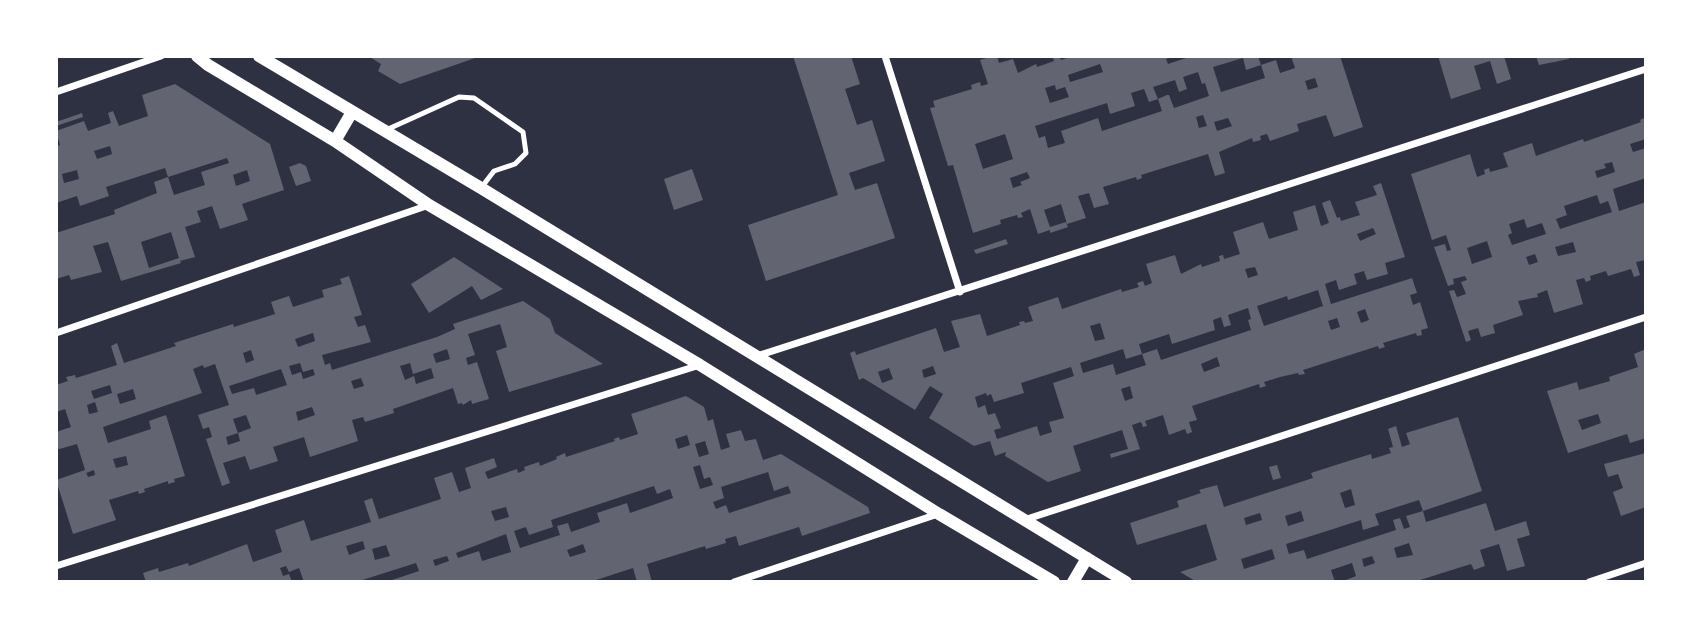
<svg xmlns="http://www.w3.org/2000/svg" width="1702" height="638" font-family="Inter,sans-serif">
  <style>
    .building { fill: #626471; fill-rule: evenodd }
    .lines { fill: none; stroke-linecap: round; stroke-linejoin: round }
    .service { stroke: #fff; stroke-width: 5 }
    .minor { stroke: #fff; stroke-width: 7 }
    .tertiary { stroke: #fff; stroke-width: 12 }
  </style>
  <rect width="100%" height="100%" fill="#2d3142"/>
  <path class="building" d="M368 56H481L400 84 378 71 381 64Z
    M793 56H851L860 84 845 89 857 125 872 120 885 161 849 173 855 190 877 183 895 238 766 281 748 225 838 195Z
    M993 56H997L999 63 1013 59 1018 73 1036 64 1037 67 1054 61 1053 58 1059 56 1061 60 1073 56H1175L1166 59 1168 64 1186 58 1185 56H1258L1261 65 1246 70 1243 58 1213 67 1221 92 1265 78 1261 65 1276 60 1280 73 1295 68 1291 56H1340L1363 127 1334 137 1326 115 1297 124 1299 131 1270 141 1267 134 1260 136 1261 140 1253 142 1252 138 1219 152 1225 173 1215 176 1208 154 1141 175 1142 178 1137 180 1136 177 1103 187 1109 204 1094 208 1089 193 1078 196 1086 218 1067 224 1061 204 1044 210 1050 227 1066 222 1068 227 1050 233V230L1038 234 1030 209 1021 213 1023 217 1018 218 1017 215 1000 220 1001 224 973 233 953 165 948 166 930 108 935 107 933 101 972 89 971 85 980 82 981 86 988 84 980 60ZM1100 64 1103 72 1070 82 1068 75ZM1198 72 1202 84 1205 83 1209 96 1174 108 1169 95H1167L1158 99 1162 111 1102 131 1098 118 1061 131 1065 143 1048 148 1045 136 1039 138 1035 126 1107 103 1110 114 1135 106 1131 93 1144 89 1149 102 1158 99 1153 87 1175 80 1179 92 1187 89 1183 77ZM1315 78 1318 87 1308 90 1305 81ZM1055 85 1056 90 1065 87 1069 97 1050 103 1045 88ZM1203 115 1207 126 1199 128 1196 117ZM1228 118 1232 126 1217 131 1214 122ZM1005 134 1013 159 983 169 975 144ZM1027 172 1030 178 1020 182 1022 185 1013 188 1010 178Z
    M1438 56H1504L1511 79 1497 84 1490 61 1474 66 1481 89 1451 99Z
    M1536 56H1569V59L1539 65Z
    M175 84 270 144 284 190 242 204 248 220 220 229 212 206 197 211 201 222 185 227 195 257 180 261 181 263 121 281 108 242 93 246 102 272 71 280 69 275 56 279V233L115 214 114 210 157 193 154 182 168 177 174 195 205 185 201 172 229 163 227 158 168 177 165 168 106 187 109 196 80 206 77 196 56 203V147L60 145 56 131 84 121 88 131 111 123 108 113 113 111 119 126 148 116 142 95ZM110 146 112 154 97 159 94 151ZM77 170 79 179 64 183 62 174ZM247 170 250 181 236 186 233 175ZM171 232 179 258 149 268 141 242Z
    M82 113 83 117 56 126V122Z
    M1646 117V139L1630 144 1633 152 1646 148V178L1613 189 1619 211 1646 202V260L1636 262 1640 275 1634 277 1631 269 1608 276 1606 271 1590 276 1591 280 1586 282 1584 278 1576 280 1583 304 1554 313 1547 290 1537 294 1538 297 1518 301 1523 315 1493 325 1495 333 1481 337 1478 328 1468 331 1471 340 1466 342 1449 291 1454 290 1457 297 1466 294 1461 282 1467 280 1465 276 1453 279 1454 284 1448 286 1434 247 1445 244 1447 251 1451 250 1446 235 1432 240 1411 174 1470 154 1477 177 1485 174 1484 170 1489 168 1490 172 1508 167 1503 153 1532 143 1536 156 1583 139 1584 142 1641 122 1640 120ZM1612 162 1615 172 1597 178 1595 171 1606 168 1604 164ZM1597 195 1600 204 1608 201 1612 212 1560 229 1556 219 1567 215 1564 206ZM1524 219 1527 228 1542 223 1546 234 1512 245 1508 235 1512 233 1509 224ZM1487 241 1492 257 1472 264 1467 248ZM1573 242 1576 252 1558 256 1555 247ZM1535 254 1538 262 1529 265 1526 257Z
    M300 163 306 166 311 181 296 186 289 167Z
    M692 169 703 200 674 210 664 179Z
    M1381 183 1405 257 1385 263 1388 274 1367 280 1364 271 1354 274 1357 284 1339 290 1336 280 1325 284 1331 304 1412 278 1417 293 1410 295 1413 305 1420 302 1428 328 1421 330 1422 335 1417 336 1416 333 1383 343 1385 347 1379 349 1378 346 1303 370 1305 374 1299 375 1298 373 1280 377 1264 382 1266 386 1260 388 1259 384 1192 406 1197 420 1189 422 1192 432 1187 434 1185 429 1169 435 1163 415 1145 421 1147 426 1143 427 1141 422 1132 425 1140 449 1111 458 1110 454 1128 449 1122 430 1073 446 1081 471 1048 482 1005 456 1006 452 995 456 990 441 974 446 929 418 943 394 930 386 915 410 863 378 859 380 850 353 855 351 856 355 936 328 944 352 960 347 951 321 980 314 987 336 1020 325 1019 322 1024 321 1025 323 1033 321 1028 307 1058 297 1062 309 1121 289 1122 292 1139 287 1137 283 1143 281 1145 286 1152 283 1146 264 1175 255 1181 274 1201 264 1202 267 1220 261 1219 256 1223 255 1224 259 1240 254 1233 232 1263 222 1269 239 1298 230 1293 212 1315 205 1321 226 1329 223 1322 203 1330 200 1337 218 1340 217 1341 221 1360 215 1355 202 1377 195 1373 186ZM1373 228 1376 234 1360 241 1357 234ZM1255 267 1258 275 1248 278 1245 269ZM1318 290 1323 306 1264 326 1257 306 1287 296 1288 300ZM1248 308 1251 319 1248 320 1251 330 1161 360 1157 349 1142 354 1146 365 1116 375 1113 364 1083 373 1080 363 1123 349 1126 359 1142 354 1139 344 1169 334 1172 344 1215 330 1213 320 1221 317 1224 327 1231 325 1228 315ZM1365 309 1369 320 1361 323 1357 312ZM1337 318 1340 327 1331 330 1328 321ZM1100 323 1105 339 1095 341 1090 326ZM1217 357 1220 366 1204 372 1201 364ZM933 366 936 374 924 378 922 370ZM1071 367 1074 376 1053 383 1064 418 1049 422 1052 432 1040 436 1037 426 997 439 994 430 1001 428 995 413 988 415 985 405 978 408 975 397 986 393 987 396 991 394 994 402 1024 393 1021 383ZM889 368 893 379 882 383 878 372ZM1130 386 1133 398 1125 401 1121 389Z
    M1006 239 1008 244 976 254 974 250Z
    M454 257 503 289 481 300 472 286 429 313 411 284Z
    M349 276 362 315 354 317 358 327 365 325 371 342 322 355 325 365 330 363 332 370 437 337 455 329 453 324 523 301 550 319 555 333 603 364 509 392 496 351 507 347 500 324 468 334 475 355 466 358 468 365 477 362 489 399 472 404 471 400 463 405 462 403 458 404 453 388 393 409 394 413 365 422 363 417 352 420 358 441 310 457 304 437 273 447 278 461 250 470 245 456 223 463 230 483 222 486 206 439 212 437 209 427 203 429 198 415 229 405 215 364 204 368 203 365 193 369 202 393 103 427 108 443 151 429 149 421 166 415 185 476 174 479 175 482 168 484V481L144 489 145 492 139 494 138 491 109 500 116 520 73 534 56 480 85 470 88 477 95 475 94 470 86 473 77 444 56 450V432L71 427 65 409 56 412V385L68 381 66 377 75 375 76 378 117 365 111 346 117 343 124 363 176 346 174 343 233 324 234 327 275 314 271 302 289 296 293 307 324 297 322 290 342 284 340 279ZM313 333 315 341 298 347 295 339ZM447 349 450 359 436 363 433 354ZM251 350 254 360 246 363 243 353ZM300 363 303 372 313 369 315 375 303 379 301 372 292 375 289 366ZM410 363 413 374 431 368 434 378 416 384 414 376 405 380 400 366ZM281 369 287 385 256 395 254 388 232 394 229 386ZM361 378 364 386 354 389 351 381ZM110 385 112 393 94 399 91 391ZM133 389 136 399 120 404 117 394ZM95 402 98 412 89 414 87 405ZM312 407 315 415 298 421 296 412ZM246 415 251 428 238 433 240 441 228 445 226 437 238 433 233 419ZM126 456 128 465 116 468 113 459Z
    M1646 349V438L1630 443 1627 434 1568 453 1547 391 1577 382 1579 390 1610 381 1609 377 1638 367 1634 354ZM1598 414 1601 423 1582 430 1578 420Z
    M686 396 704 407 708 421 713 419 721 450 730 447 726 434 741 430 745 441 756 439 763 460 781 454 868 507 870 513 802 536 799 527 739 546 736 536 725 539 726 543 706 549 705 546 647 564 652 582H637L633 568 590 582H386L419 571 416 563 356 582H304L299 568 289 572 286 566 280 568 283 576 289 574 292 582H146L143 573 158 568 159 572 188 563 189 566 247 544 253 562 282 552 275 530 304 520 311 541 371 522 364 501 372 498 379 519 441 499 434 478 452 472 459 492 471 488 465 468 494 458 497 467 485 472 488 479 517 469 518 473 525 470 524 467 539 462 540 466 557 459 556 457 565 453 566 457 615 441 614 439 619 437 620 440 638 434 631 414ZM687 435 690 445 678 449 675 439ZM705 441 709 454 699 457 695 444ZM700 465 704 479 710 477 713 485 700 489 693 467ZM768 472 774 491 788 486 791 493 729 513 726 505 716 509 713 502 724 498 721 487ZM654 486 657 494 670 489 673 498 630 513 627 503 597 513 600 522 571 532 568 523 557 526 560 535 520 548 514 531 526 527 529 535 553 527 551 520ZM506 507 509 517 495 521 491 511ZM506 534 511 552 482 561 479 551 458 558 456 553ZM363 541 365 549 349 555 346 546ZM583 544 586 552 570 557 567 550ZM386 545 390 556 375 560 372 549ZM447 556 449 561 435 566 433 560Z
    M1458 417 1482 491 1423 511 1419 500 1375 514 1379 525 1363 530 1361 520 1330 530 1286 544 1289 554 1304 550 1307 559 1396 530 1393 520 1400 518 1404 529 1410 527 1406 516 1423 511 1426 522 1486 503 1495 531 1526 521 1530 535 1517 539 1525 566 1507 571 1499 544 1480 550 1485 566 1474 570 1471 564 1420 580 1421 582H1341L1356 576 1352 563 1331 570 1335 582H1197L1180 572 1217 560 1206 524 1137 545 1130 523 1179 507 1177 501 1201 493 1199 490 1217 485 1224 507 1313 478 1311 473 1342 463 1371 454 1372 459 1391 453 1389 448 1393 447 1388 429 1396 426 1402 447 1410 444 1406 433ZM1351 489 1355 505 1345 508 1340 493ZM1301 511 1304 521 1288 526 1285 516ZM1260 513 1262 520 1246 525 1244 518ZM1409 543 1413 555 1397 558 1394 548ZM1272 549 1275 559 1244 569 1241 559ZM1372 556 1375 563 1364 567 1362 559Z
    M1646 453V507L1621 516 1613 492 1623 488 1618 474 1608 477 1604 464Z
    M1277 465 1281 478 1273 480 1269 467Z"/>
  <g class="lines">
    <path class="service" d="M386 130 459 97 474 98 523 132 526 153 515 164 494 171 481 188"/>
    <path class="minor" d="M885 56 960 292
      M56 92 161 56
      M56 333 429 205
      M757 356 1646 69
      M1024 520 1646 317
      M56 566 700 365
      M734 582 938 514
      M1589 582 1646 563"/>
    <path class="tertiary" d="M197 56 208 65 335 141 429 205 700 365 939 514 1054 582
      M259 56 481 188 1126 582
      M335 141 352 112
      M1073 582 1087 558"/>
  </g>
  <rect width="1702" height="638" fill="none" stroke="#ffffff" stroke-width="116"/>
</svg>
